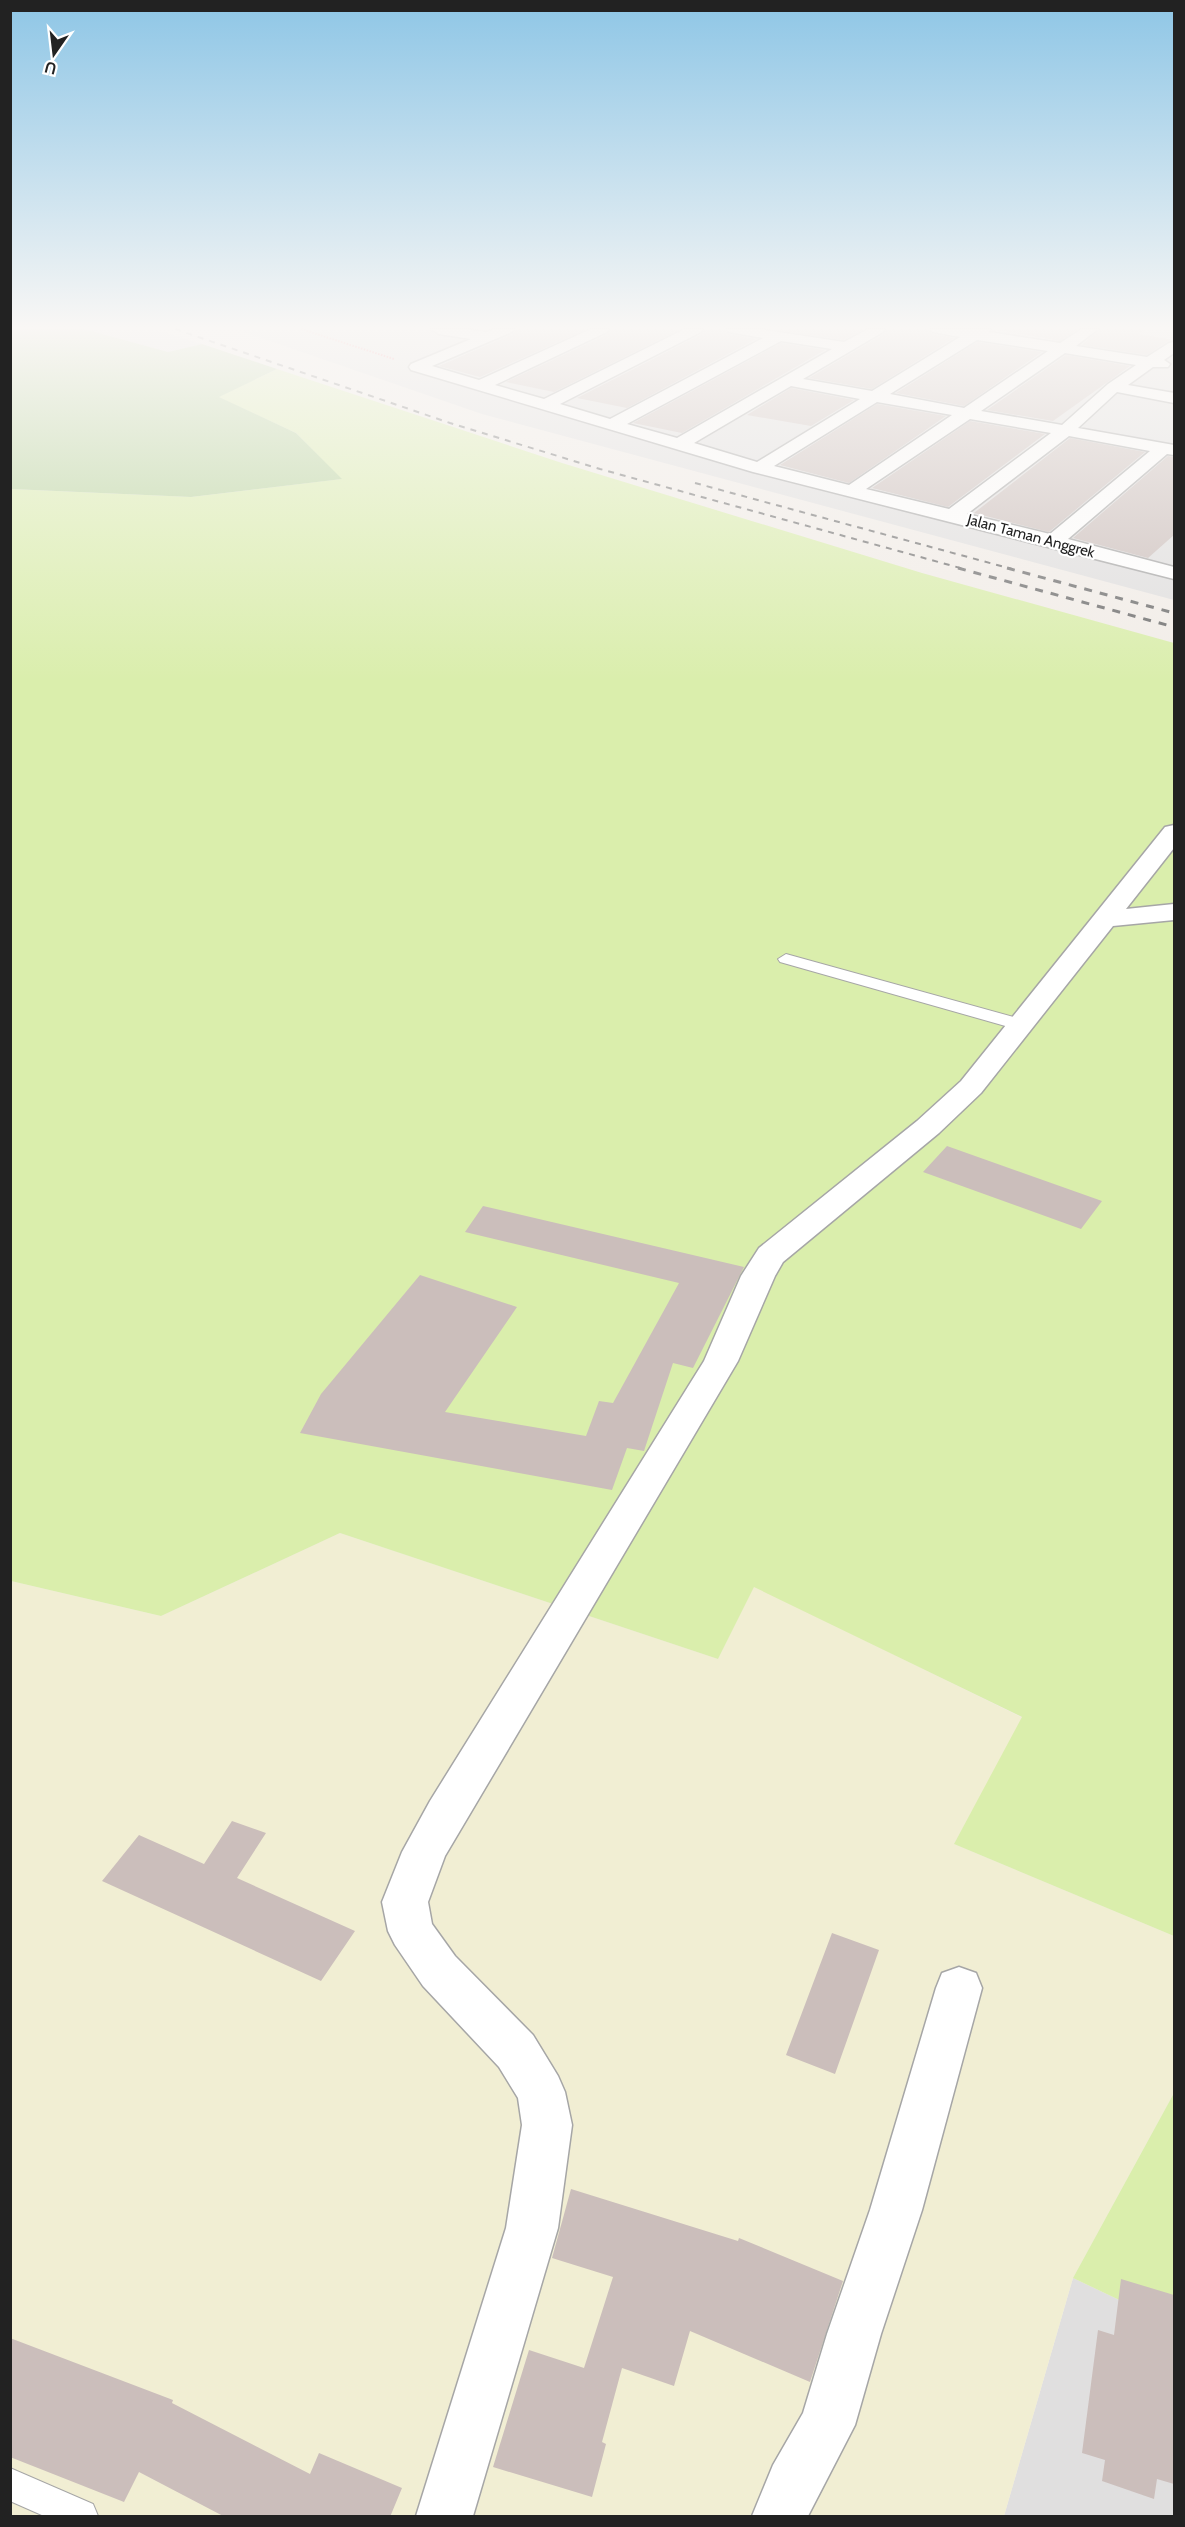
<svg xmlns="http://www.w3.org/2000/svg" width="1185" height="2527" font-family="Cabin,sans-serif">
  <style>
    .residential { fill: #e0dfdf }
    .farmland { fill: #f1eed3 }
    .grass { fill: #daeeac }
    .forest { fill: #b7d49b }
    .building { fill: #cbbebb }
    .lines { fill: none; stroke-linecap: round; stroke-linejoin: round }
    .lane-casing { stroke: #a6a6a6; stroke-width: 2 }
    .street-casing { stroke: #a6a6a6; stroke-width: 3 }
    .path { stroke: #ff6c7b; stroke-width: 2; stroke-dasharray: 1.5 1.5; stroke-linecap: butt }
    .lane { fill: #fff; fill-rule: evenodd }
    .street { fill: #fff; fill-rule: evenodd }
    .rail-far1 { stroke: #707070; stroke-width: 2; stroke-dasharray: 6 6; stroke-linecap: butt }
    .rail { stroke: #707070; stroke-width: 3; stroke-dasharray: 8 8; stroke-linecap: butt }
    .labels { text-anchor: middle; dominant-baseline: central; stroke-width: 4.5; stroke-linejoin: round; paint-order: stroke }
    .far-street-label { font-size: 15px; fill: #222; stroke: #fff }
  </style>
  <rect width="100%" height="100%" fill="#f2ede8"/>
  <path class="residential" d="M84 329H155L202 344 168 352Z
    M235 329H1174V600L482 414Z
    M1073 2278 1174 2326V2516H1004Z"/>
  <path class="farmland" d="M340 1533 718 1659 754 1586 1023 1718 954 1844 1174 1936V2093L1073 2278 1004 2516H11V1581L161 1616Z"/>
  <path class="grass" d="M277 369 562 463 922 573 1174 643V1936L954 1844 1022 1717 754 1587 718 1659 340 1533 161 1616 11 1581V489L191 497 341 479 296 433 218 397Z
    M1174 2093V2326L1073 2278Z"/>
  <path class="forest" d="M11 329H84L168 352 202 344 277 369 219 397 296 433 342 479 191 497 11 489Z"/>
  <path class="building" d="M517 329H587L480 377 439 366 513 334Z
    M611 329H681L554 392 506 382 608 334Z
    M705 329H725L729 334 756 339 627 408 577 398 702 334Z
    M771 329H864L844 340Z
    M887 329H929L933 334 954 338 872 389 809 378 884 334Z
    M993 329H1079L1060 341Z
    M1100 329H1148L1139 334 1174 340 1168 341 1147 355 1082 345Z
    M977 342 1042 352 964 406 896 393Z
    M781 343 825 350 682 433 633 423Z
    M1066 355 1130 366 1053 421 987 410Z
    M791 388 854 400 811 426 747 415Z
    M877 404 946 416 849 483 780 465Z
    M970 421 1045 434 948 507 872 488Z
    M1070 438 1145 452 1049 532 974 513Z
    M1168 456 1174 457V535L1148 558 1073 538Z
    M947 1146 1102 1201 1081 1229 923 1172Z
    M483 1206 744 1267 693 1368 673 1363 644 1451 627 1448 612 1490 300 1433 321 1394 420 1275 517 1307 445 1412 586 1436 599 1401 613 1403 679 1283 465 1232Z
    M232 1821 266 1833 237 1878 355 1931 321 1981 102 1881 139 1835 204 1864Z
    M832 1933 879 1950 835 2074 786 2055Z
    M571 2189 738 2241 739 2238 843 2281 810 2382 690 2331 674 2386 622 2368 602 2442 606 2444 592 2497 493 2467 529 2350 584 2368 613 2277 552 2258Z
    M1121 2279 1174 2295V2484L1157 2479 1154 2499 1102 2481 1105 2460 1082 2453 1098 2330 1114 2335Z
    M10 2338 173 2400 172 2403 310 2474 319 2453 402 2488 390 2517H225L139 2472 124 2502 10 2457Z"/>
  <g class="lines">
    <defs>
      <path id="lane" d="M786 954 1028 1021 1030 1025 1028 1029H1016L780 962 778 959Z
        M10 2468 93 2504 98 2516H44L10 2501Z"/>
      <path id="street" d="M431 329H464L486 332 495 329H514L512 332 432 366 479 380 591 329H609L607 332 495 385 544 399 685 329H703L701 332 560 404 610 419 763 338 729 332 727 329H759L844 342 868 329H885L883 332 803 379 872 391 960 337 933 332 931 329H991L989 332 1060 343 1082 329H1098L1076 346 1147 357 1169 343 1174 342V353L1164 360 1170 364 1168 367H1153L1128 385 1174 393V403L1117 392 1078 428 1174 445V455L1167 454 1068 539 1174 567V579L753 472 411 370 409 367 411 364 471 339 439 334ZM977 340 1048 351 964 408 890 394ZM781 341 832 349 677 438 627 424ZM1065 353 1136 365 1108 384 1062 425 981 411ZM791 386 860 399 757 462 694 443ZM877 402 952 415 849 485 774 466ZM970 419 1051 433 949 509 866 489ZM1069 436 1150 451 1050 534 967 514Z
        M1174 825V848L1126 909 1174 904V920L1113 926 981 1093 939 1133 783 1262 775 1276 738 1361 445 1856 428 1902 432 1924 455 1956 533 2035 558 2076 565 2092 572 2125 558 2228 473 2516H416L506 2228 522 2125 518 2098 499 2067 423 1986 395 1945 388 1931 382 1902 402 1852 430 1801 704 1361 741 1276 759 1248 917 1121 961 1081 1165 827Z
        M959 1967 976 1973 982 1988 922 2210 881 2334 855 2425 808 2516H752L773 2465 803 2413 827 2334 870 2210 936 1988 942 1973Z"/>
    </defs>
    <use href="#lane" class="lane-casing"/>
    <use href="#street" class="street-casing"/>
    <path class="path" d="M301 329 394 359"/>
    <use href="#lane" class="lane"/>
    <use href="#street" class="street"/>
    <path class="rail-far1" d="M175 329 450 423 600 469 964 569
      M695 483 1012 569"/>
    <path class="rail" d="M958 568 1174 627
      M1007 568 1174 613"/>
  </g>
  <linearGradient id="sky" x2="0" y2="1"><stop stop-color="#8ec6e6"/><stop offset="0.48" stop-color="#f9f7f5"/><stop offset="1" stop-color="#f9f7f5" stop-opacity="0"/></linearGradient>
  <rect width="1185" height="682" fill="url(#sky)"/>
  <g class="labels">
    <g class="far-street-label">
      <text transform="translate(1031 536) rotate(15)">Jalan Taman Anggrek</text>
    </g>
  </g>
  <rect width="1185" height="2527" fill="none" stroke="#222222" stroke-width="24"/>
  <g transform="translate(54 54) rotate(194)" stroke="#ffffff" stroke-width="4.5" paint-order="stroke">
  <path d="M0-4.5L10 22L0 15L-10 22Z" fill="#222222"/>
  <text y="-9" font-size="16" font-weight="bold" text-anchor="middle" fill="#222222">U</text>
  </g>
</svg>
